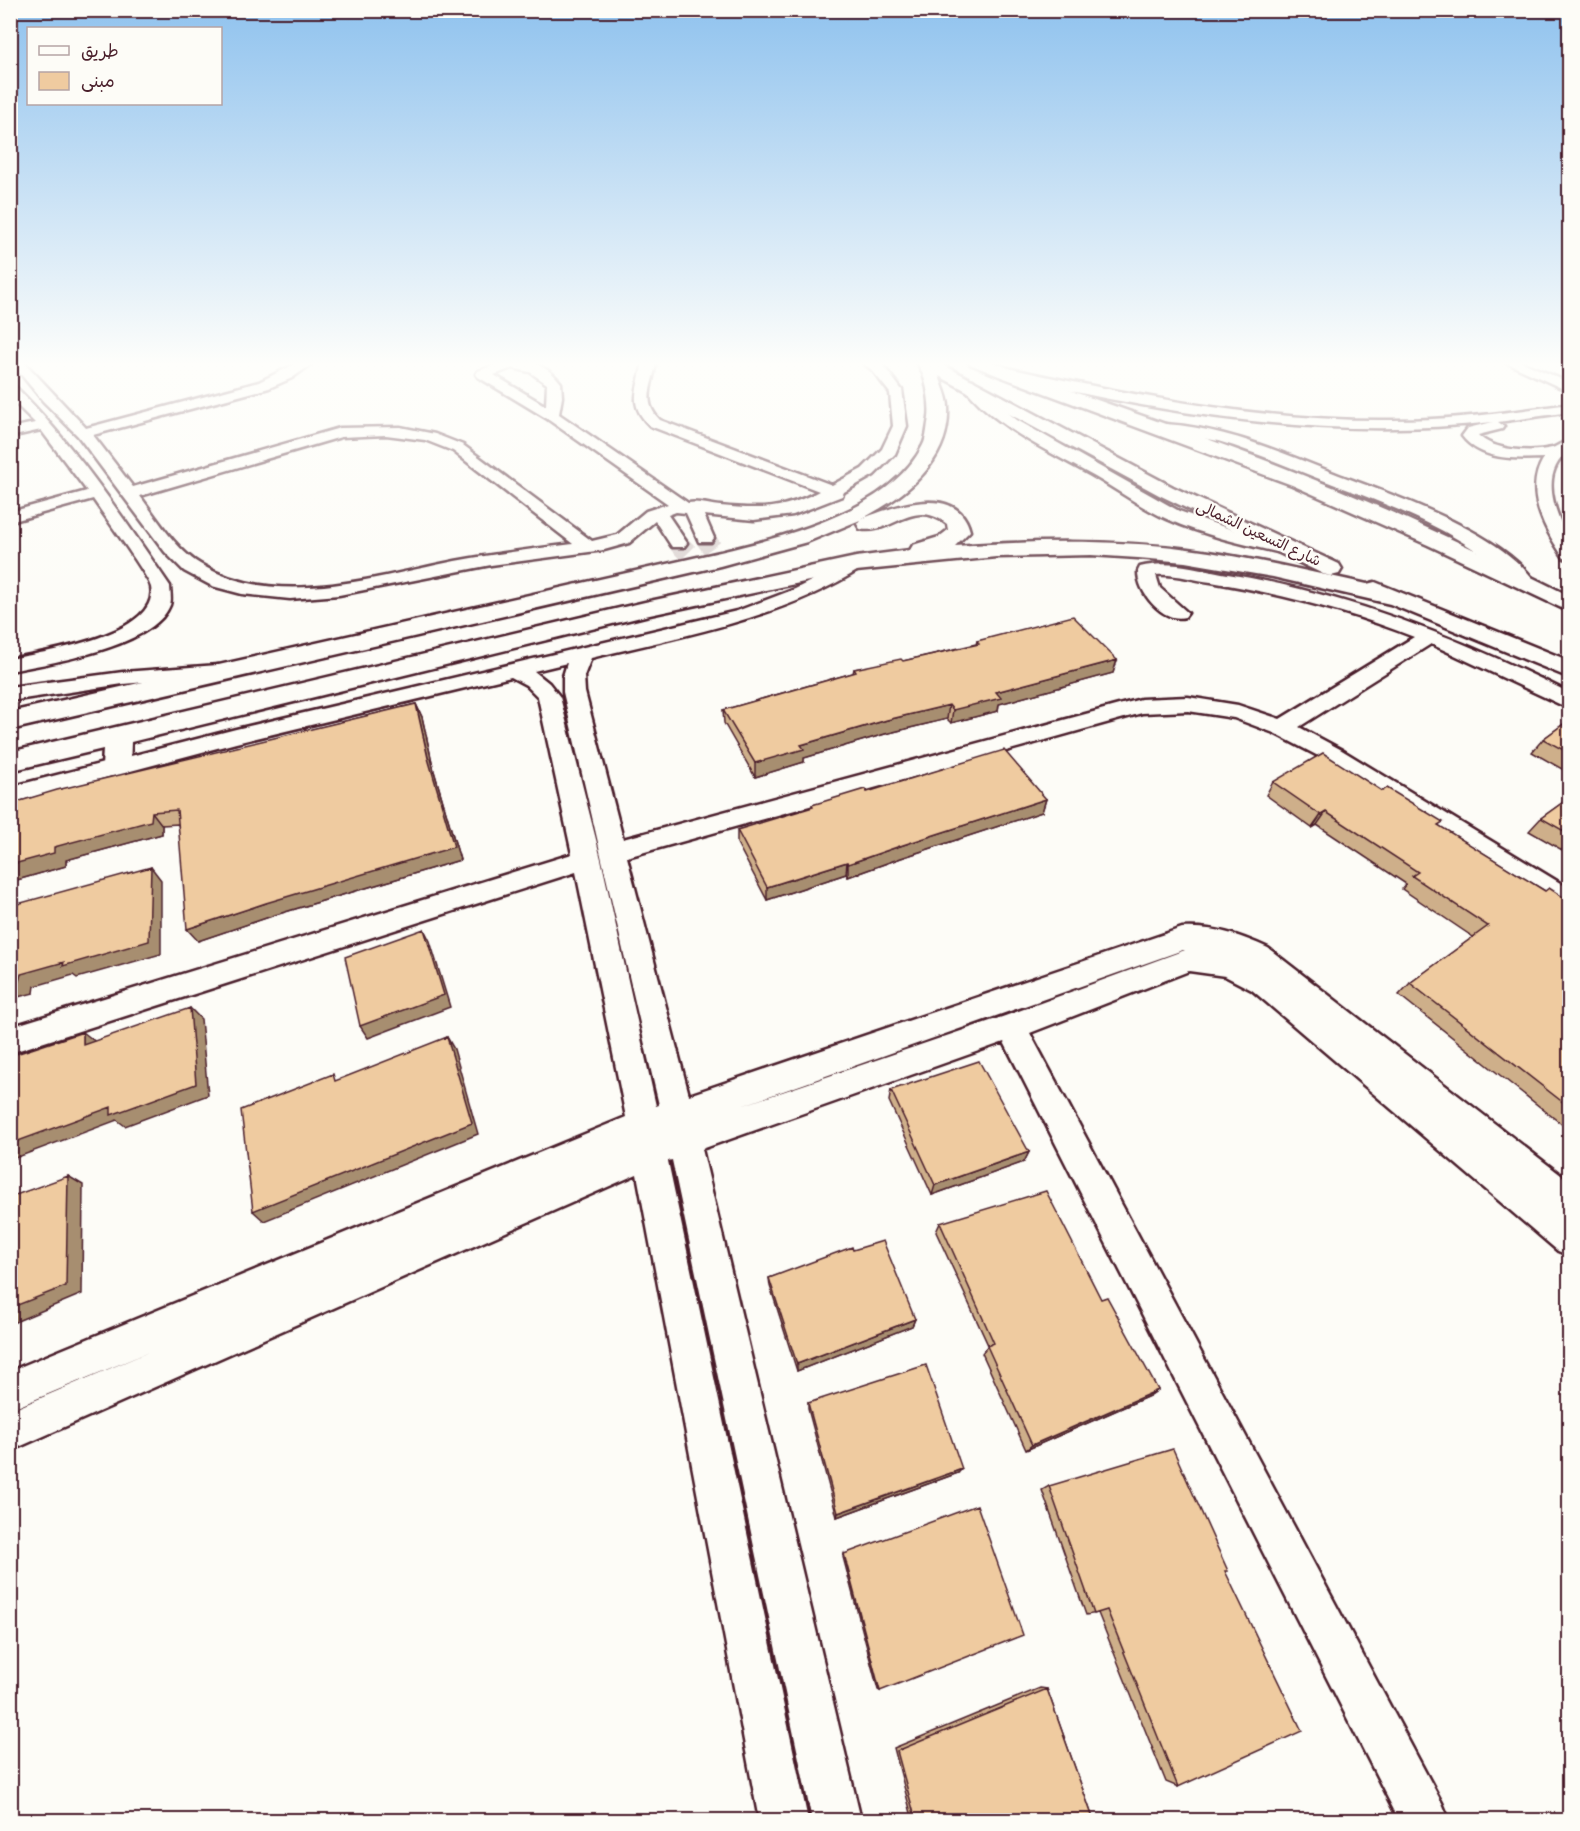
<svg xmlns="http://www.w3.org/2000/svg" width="1580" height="1831" font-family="Dekko,'Playpen Sans Arabic',sans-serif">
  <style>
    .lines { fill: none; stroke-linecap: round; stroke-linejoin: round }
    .minor-tunnel { stroke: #d9d0ce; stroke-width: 20; stroke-dasharray: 20 10; stroke-linecap: butt }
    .minor-casing { stroke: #4a1f2b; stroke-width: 5 }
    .major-casing { stroke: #4a1f2b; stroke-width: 5 }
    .minor { fill: #fdfcf7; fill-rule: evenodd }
    .major { fill: #fdfcf7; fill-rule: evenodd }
    .wall { fill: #ceaf8a; stroke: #4a1f2b; stroke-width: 1.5 }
    .shaded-wall { fill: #a78e70; stroke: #4a1f2b; stroke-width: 1.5 }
    .building { fill: #efcba0; stroke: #4a1f2b; stroke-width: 1.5 }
    .labels { text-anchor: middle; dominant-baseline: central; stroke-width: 4.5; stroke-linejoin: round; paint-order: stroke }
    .far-street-label { font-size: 15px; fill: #4a1f2b; stroke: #fdfcf7 }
  </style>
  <rect width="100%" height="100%" fill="#fdfcf7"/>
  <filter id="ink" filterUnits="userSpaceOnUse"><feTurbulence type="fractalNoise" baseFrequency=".0167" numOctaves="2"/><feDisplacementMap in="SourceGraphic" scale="12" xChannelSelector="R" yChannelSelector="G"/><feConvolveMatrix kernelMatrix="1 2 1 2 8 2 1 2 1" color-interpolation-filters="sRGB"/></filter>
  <g filter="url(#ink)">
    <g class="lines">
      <path class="minor-tunnel" d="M705 538 712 548
        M678 543 688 553"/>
      <defs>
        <path id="minor" d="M10 361H23L86 428 259 382 301 361H316L292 378 269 388 93 435 133 487 340 428 400 427 435 434 463 445 592 541 617 535 646 511 668 504 546 418 478 377 476 374 478 371C508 360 538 353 561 383L562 397 559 414 688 503C698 501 710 505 720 506 759 510 784 510 819 491L650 426C626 403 639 389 643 361H656C654 384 640 401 660 420L832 485 862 469 882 449 893 426 890 393 872 370 861 361H876L882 364 902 390 907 426 895 454 874 475 844 492 842 496 793 515 754 520 704 515 714 538 711 542H699L686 513 676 512 668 515 687 543 684 547H672L655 521 629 543 604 550 491 565 339 595 290 599 242 594 212 586 184 571 165 552 78 436 43 401ZM512 368 530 372 547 384 546 406 494 375ZM386 435 425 440 453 451 573 544C533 549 494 554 455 561 374 577 276 610 200 564 175 549 157 518 140 496L341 437Z
          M1503 361H1520L1570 383V392Z
          M1003 367C1131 395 1261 422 1393 420 1452 420 1511 412 1570 404V412L1498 422 1504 426 1502 429 1478 435C1493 451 1532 453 1552 448 1559 446 1562 441 1570 441V450C1544 469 1550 497 1561 523 1564 529 1568 535 1570 540 1571 546 1570 553 1570 559L1564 558C1544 529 1523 490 1544 458 1516 459 1481 461 1462 436L1468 428 1493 422C1327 441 1159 414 998 374L996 371 998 368Z
          M968 379 973 380 987 396 1017 420 1179 511 1244 534 1292 545 1295 549 1292 553 1286 554C1246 545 1205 536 1167 519 1142 508 1119 491 1095 477 1049 451 993 427 961 383Z
          M10 385 15 386C75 446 122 516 170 586 170 591 172 600 170 605 154 647 50 663 10 671V659C43 652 160 635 151 587 149 576 103 514 93 499L10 522V512L87 491 41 430 10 437V428L35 423 10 398Z
          M1165 424C1227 428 1282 453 1339 475 1396 496 1501 532 1536 583L1534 587H1520C1465 531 1388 505 1317 478 1284 465 1252 451 1218 441 1199 436 1179 437 1160 432L1157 429 1160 426Z
          M856 558 862 560 865 564 862 568C780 619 685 635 591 658L584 676 585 692 623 839 1141 699 1188 697 1238 705 1280 719 1414 637C1348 611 1281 594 1211 582 1194 580 1173 573 1156 575L1160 588 1188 613 1185 617C1163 623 1137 592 1138 571L1140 567C1167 560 1195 568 1222 573 1345 593 1458 637 1570 693V709L1431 644 1299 727 1340 749 1570 889V912L1561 909 1324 759 1274 733 1234 718 1188 711 1142 713 627 857 689 1095 1182 928C1213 926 1240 935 1268 948L1570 1182V1256L1558 1251 1252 990 1225 976 1189 971 1030 1033 1442 1803 1449 1820H1399L1004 1042 702 1149 861 1820H812L672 1160 668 1161 808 1820H759L637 1174 10 1451V1411L151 1351 10 1410V1371L626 1117 576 872 10 1053V1027L572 854 538 697 526 685 511 677 236 743 10 803V787L236 729 737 611 795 589ZM567 663 563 676V692L659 1105 656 1106 601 859 560 697 549 683 534 671ZM1183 950H1185L1005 1016 741 1106Z
          M218 665 225 667 229 671 225 675 123 684 10 701V687L123 672Z"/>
        <path id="major" d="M916 361H936L1173 487 1339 564 1342 569 1339 574 1331 576 1323 574 1159 495 939 376C942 385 948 397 948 407 951 462 904 497 861 519 891 507 958 482 970 531L955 546C1033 541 1111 539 1188 549 1248 557 1307 571 1367 584L1375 582 1570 661V678L1390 604 1273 577 1185 562 1138 558 1091 555 996 557 856 571 645 616 131 742 130 767 126 774 116 777 106 774 102 767 103 749 10 771V752L645 602 856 557 910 550 913 545 939 537 948 530 947 524C912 496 892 536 860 529L857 524 860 520 807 542 720 566 10 730V712L720 552C786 536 890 511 923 445 927 438 927 427 929 418 931 402 926 374 916 361Z
          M968 361H990C1079 395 1170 424 1259 458 1365 498 1468 545 1570 596V612L1428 545 1292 485 999 376 970 364Z"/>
      </defs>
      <use href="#minor" class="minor-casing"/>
      <use href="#major" class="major-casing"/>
      <use href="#minor" class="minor"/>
      <use href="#major" class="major"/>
    </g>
    <path class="wall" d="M977 641 1117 660 1113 673 999 704 998 711 951 723 947 719 885 734 804 758V762L755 777 724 723 723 710 853 673 854 669 903 661 976 644Z
      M416 704 422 717 434 771 460 860 275 915 198 941 178 824 162 825V834L66 860V866L10 882V804Z
      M1569 720V773L1532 752 1543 739Z
      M1273 782 1382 791 1545 891 1569 901V1130L1399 995 1410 983 1473 937 1402 889 1406 884 1317 825 1312 828 1266 795Z
      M867 792 1046 799 1042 812 901 858 848 877 846 874 767 900 737 843V830L812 808V805Z
      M1569 798V854L1529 831 1541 818Z
      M891 1090 1029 1152 1024 1162 932 1195 889 1101Z
      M940 1223 1101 1299 1158 1390 1149 1396 1026 1450 982 1353 988 1345 936 1232Z
      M853 1250 915 1319 912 1326 797 1371 770 1286 769 1278Z
      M808 1403 958 1473 837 1517 808 1409Z
      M1049 1486 1225 1571 1178 1787 1166 1782 1098 1613 1086 1615 1042 1490Z
      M844 1554 880 1691 878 1690 843 1557Z
      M1040 1688 1047 1689 1094 1821H913L894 1748Z"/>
    <path class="shaded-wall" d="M1117 660 1113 673 999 704 998 711 951 723 953 710 996 692Z
      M416 704 422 717 434 771 460 860 275 915 198 941 187 929 266 903 428 758Z
      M949 705 947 719 885 734 804 758V762L755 777V763L801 745 887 720Z
      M1046 799 1042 812 901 858 848 877V864L903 845Z
      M152 812 162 825V834L66 860V866L10 882V865L54 847Z
      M1326 812 1317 825 1312 828 1321 815Z
      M847 862 846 874 767 900V887Z
      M151 867 161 880V954L77 978 73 975 35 986 34 993 10 999V983Z
      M424 929 430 941 450 1007 368 1038 360 1026Z
      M190 1008 201 1019 208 1095 125 1126 117 1120 10 1160V1144Z
      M83 1032 97 1043 83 1045Z
      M447 1037 454 1049 478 1134 264 1221 253 1211Z
      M1029 1152 1024 1162 932 1195 935 1185Z
      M68 1176 83 1185 82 1294 10 1324V1308Z
      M915 1319 912 1326 797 1371V1364Z
      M1158 1390 1149 1396 1026 1450 1032 1445Z
      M962 1469 958 1473 837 1517 838 1513Z"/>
    <path class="building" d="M1073 616 1117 660 996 692 1001 698 953 710 949 705 887 720 801 745 804 749 755 763 723 710 856 672 854 669 901 659 903 661 979 644 977 641Z
      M416 704 428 758 454 847 266 903 187 929 177 810 152 812 151 821 54 847V853L10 865V804L57 790Z
      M1569 720V753L1543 739Z
      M1004 750 1046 799 903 845 848 864 847 862 767 887 737 830 813 807 812 805 865 789 867 792Z
      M1323 753 1382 791 1387 788 1443 822 1438 825 1545 891 1549 888 1569 901V1107L1410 983 1488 926 1412 876 1418 872 1326 812 1321 815 1273 782Z
      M1569 798V834L1541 818Z
      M151 867 149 941 63 966 64 962 21 974 19 981 10 983V906Z
      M424 929 444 995 360 1026 345 957Z
      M190 1008 196 1084 111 1115V1107L10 1144V1056L83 1032V1045Z
      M447 1037 472 1123 253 1211 241 1110 333 1074 335 1081Z
      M979 1061 1029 1152 935 1185 891 1090Z
      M68 1176 66 1286 10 1308V1197Z
      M1046 1191 1101 1299 1107 1297 1158 1390 1032 1445 987 1346 994 1343 940 1223Z
      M883 1241 915 1319 797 1364 769 1278 852 1247 853 1250Z
      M926 1365 962 1469 838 1513 808 1403Z
      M1173 1449 1228 1571H1225L1302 1731 1178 1787 1107 1610 1094 1614 1049 1486Z
      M977 1505 1023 1635 880 1691 844 1554Z
      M1047 1689 1094 1821H916L897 1751Z"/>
  </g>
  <linearGradient id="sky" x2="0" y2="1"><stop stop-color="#8fc2ee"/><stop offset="0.59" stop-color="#fefefb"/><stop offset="1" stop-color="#fefefb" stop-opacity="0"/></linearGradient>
  <rect width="1580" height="617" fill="url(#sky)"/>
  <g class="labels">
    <g class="far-street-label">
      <text transform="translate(1258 535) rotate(25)">شارع التسعين الشمالى</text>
    </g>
  </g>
  <rect width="1580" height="1831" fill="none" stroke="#fdfcf7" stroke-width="36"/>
  <rect x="18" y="18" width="1544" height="1795" fill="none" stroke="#4a1f2b" stroke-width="2" filter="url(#ink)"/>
  <rect x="27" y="27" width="195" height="78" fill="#fdfcf7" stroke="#b5a4a5" stroke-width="1.5"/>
  <rect x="39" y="46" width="30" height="9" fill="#fdfcf7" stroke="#b5a4a5" stroke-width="1.5"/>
  <text x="81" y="57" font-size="18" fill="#4a1f2b">طريق</text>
  <rect x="39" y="72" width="30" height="18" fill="#efcba0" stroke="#b5a4a5" stroke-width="1.5"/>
  <text x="81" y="87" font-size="18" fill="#4a1f2b">مبنى</text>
</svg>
